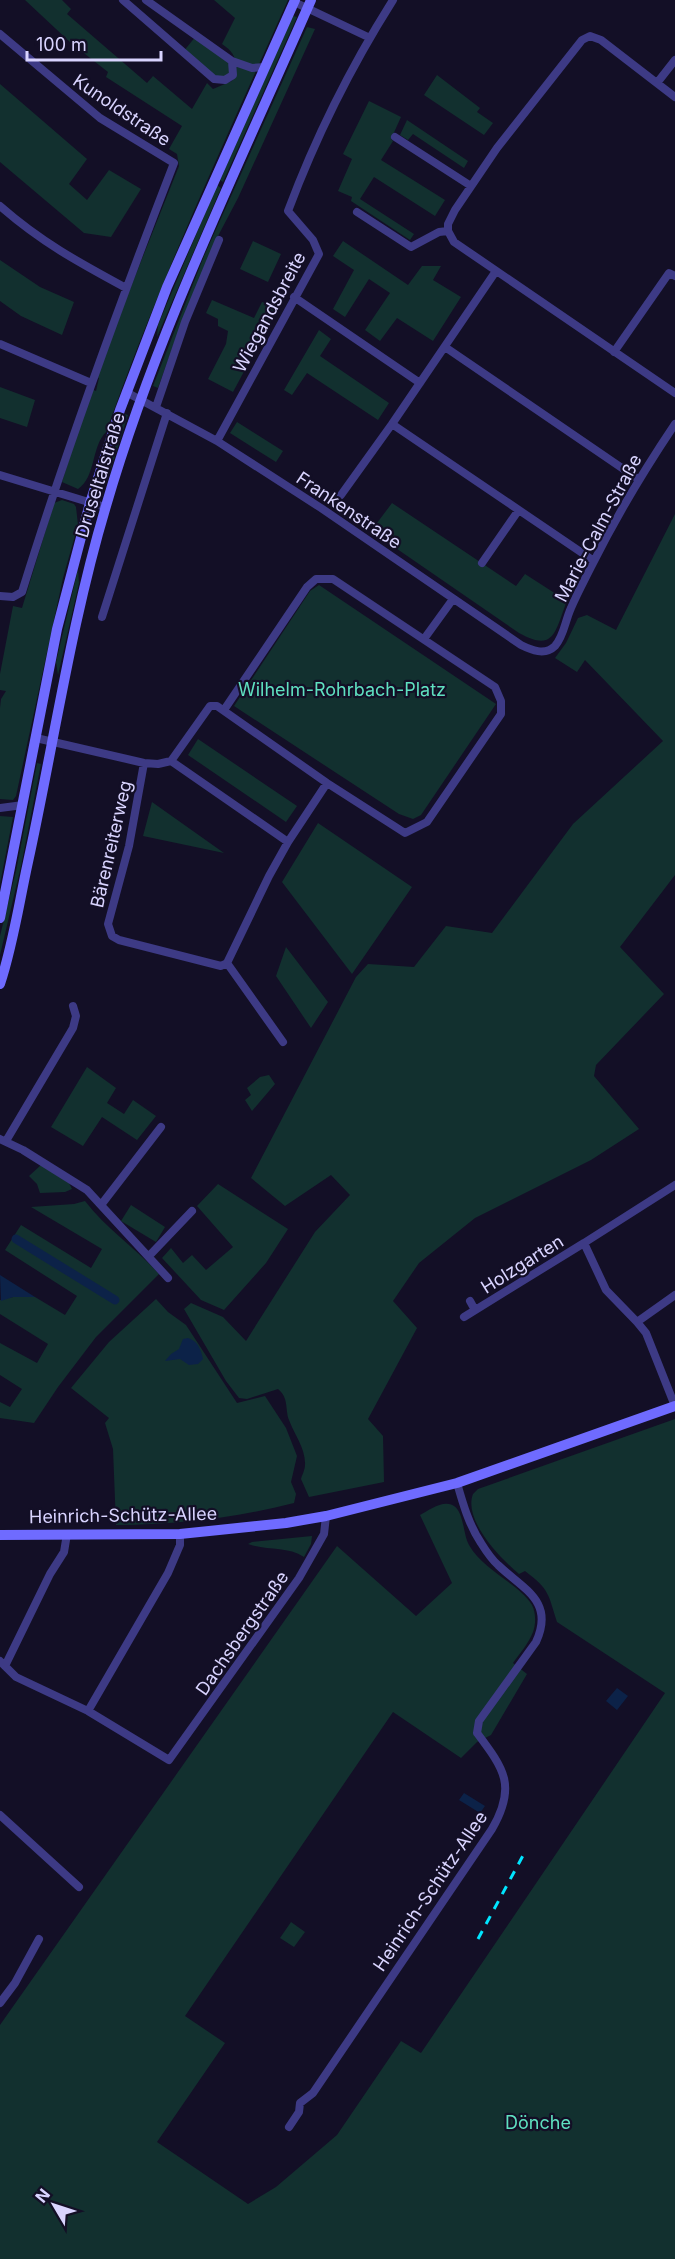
<svg xmlns="http://www.w3.org/2000/svg" width="675" height="2259" font-family="Inter,sans-serif">
  <style>
    .green { fill: #12302f }
    .water { fill: #0c2248 }
    .lines { fill: none; stroke-linecap: round; stroke-linejoin: round }
    .canal { stroke: #0c2248; stroke-width: 9 }
    .minor { stroke: #3d3a85; stroke-width: 8 }
    .secondary { stroke: #6f6bff; stroke-width: 10 }
    .rail { stroke: #00e5ff; stroke-width: 3; stroke-dasharray: 9 8; stroke-linecap: butt }
    .labels { text-anchor: middle; dominant-baseline: central; stroke-width: 4.5; stroke-linejoin: round; paint-order: stroke }
    .street-label { font-size: 18px; fill: #d9d4ff; stroke: #130f26 }
    .park-label { font-size: 18px; fill: #5fe0c0; stroke: #130f26 }
  </style>
  <rect width="100%" height="100%" fill="#130f26"/>
  <path class="green" d="M25 0H62L71 9 67 14 147 83 153 76 192 109 207 83 213 89 232 81C239 64 237 54 222 44L235 18 214 0H288C224 142 158 285 106 432 91 447 96 477 78 489L62 482 91 389 96 391 99 378 95 377 179 166 177 154 169 149 182 126 106 77 108 72 71 43Z
    M293 16 297 17 223 182 220 180Z
    M307 27 315 29 238 198 218 236 183 318 158 388 153 386 204 256Z
    M196 36 232 61 234 71 218 81 183 52Z
    M437 75 480 108 477 112 493 123 484 135 424 95Z
    M0 84 87 159 69 184 87 200 109 170 141 189 111 237 84 233 0 162Z
    M369 101 401 117 391 139 393 141 381 160 445 200 435 216 374 177 360 199 414 234 410 240 351 201 352 197 338 191 352 159 343 154Z
    M407 120 468 161 464 168 413 134 408 140 400 135Z
    M217 185 221 188 157 337 158 325Z
    M253 241 281 254 268 282 240 269Z
    M343 241 408 285 422 266H441L433 280 461 297 433 341 397 318 380 341 365 330 390 293 369 279 345 317 333 309 354 270 333 256Z
    M0 260 40 287 74 302 62 335 21 316 0 301Z
    M274 292 284 297 233 392 208 379 226 344 228 331 218 326V319L206 313 212 300 254 318 262 302 268 304Z
    M319 330 331 339 320 356 389 403 378 420 307 373 292 395 284 390Z
    M0 387 35 400 27 427 0 418Z
    M125 414 128 415 106 484 103 485Z
    M237 422 283 451 276 462 230 433Z
    M62 500 74 504 76 507 78 525 63 578 16 796 13 800 0 799V708L1 699 6 691 0 690V674L13 606 22 608 54 503Z
    M392 503 516 586 525 574 567 601C555 631 555 653 519 633L371 531Z
    M675 514V875L620 947 664 994 596 1065 594 1076 639 1129 591 1160 475 1218 419 1263 393 1301 417 1328 368 1419 383 1436 384 1482 309 1497 301 1479C302 1475 305 1470 305 1465 306 1449 294 1434 289 1420 285 1409 289 1398 278 1389L247 1399 239 1398 226 1381 184 1309 191 1303 223 1317 246 1341 315 1232 350 1195 331 1175 285 1206 251 1178 356 977 368 964 414 967 446 926 492 933 573 824 663 741 585 660 577 672 555 658 566 643 578 618 587 615 616 630Z
    M78 569 79 583 58 675 56 662Z
    M319 585 496 704 421 815 413 819 399 814 234 706 310 591Z
    M198 739 297 806 286 822 188 755Z
    M37 763 41 764 21 866 0 955V936L16 871Z
    M152 802 224 853 143 836Z
    M0 816 13 817 0 884Z
    M318 823 412 887 352 974 282 882Z
    M286 947 328 1002 311 1028 276 976Z
    M87 1067 116 1088 107 1103 124 1114 133 1100 156 1116 137 1140 102 1117 83 1146 51 1127Z
    M269 1075 275 1084 252 1111 245 1100 251 1095 247 1088 260 1077Z
    M41 1165 69 1183 72 1189 65 1192 40 1193 37 1184 29 1176Z
    M218 1184 288 1229 266 1263 224 1310 201 1300 162 1258 171 1248 183 1263 192 1255 206 1270 233 1247 197 1206Z
    M85 1201C106 1229 136 1248 159 1274L96 1337 58 1387 34 1423 0 1418V1402L10 1407 22 1389 0 1375V1343L37 1363 48 1344 0 1314V1300L13 1297H35L65 1315 77 1296 5 1250 21 1225 91 1268 102 1249 31 1207 74 1204Z
    M131 1205 165 1227 156 1242 121 1221Z
    M156 1299 168 1312 186 1325 237 1403 265 1396 286 1428 297 1456 291 1482 296 1494 294 1503C236 1518 175 1525 116 1525L113 1449 105 1423 109 1418 71 1388 109 1342Z
    M675 1419V2259H0V2025L337 1546 416 1616 452 1583 420 1515C429 1510 444 1499 454 1506 464 1513 463 1534 469 1545 483 1570 519 1584 532 1605 536 1613 536 1624 533 1632 529 1643 520 1653 513 1663L527 1674 491 1735 477 1742 461 1758 393 1712 185 2016 225 2043 157 2142 248 2204 276 2187 337 2135 401 2041 421 2053 665 1693 557 1622C548 1594 550 1590 525 1571L519 1574C500 1558 463 1520 473 1494L478 1489Z
    M312 1536 311 1544 304 1557C287 1546 267 1551 248 1544L252 1542Z
    M291 1922 305 1932 294 1947 280 1938Z"/>
  <path class="water" d="M0 1275 35 1297H13L1 1301Z
    M188 1338C198 1341 201 1350 203 1359L198 1364 189 1365 180 1359 165 1361 171 1354 179 1349 183 1339Z
    M617 1688 628 1696 617 1710 606 1701Z
    M464 1793 485 1806 480 1813 459 1800Z"/>
  <g class="lines">
    <path class="canal" d="M16 1239 115 1300"/>
    <path class="minor" d="M123 0 214 79 225 80 233 75 232 61 146 0
      M294 2 368 37
      M0 34 100 118 174 163C119 305 67 447 22 592L13 597 0 596
      M232 61 252 68 265 67
      M657 83 675 60
      M675 97 601 40 590 36 582 40 497 148 455 210 448 224V231L454 242 675 393
      M395 137 471 186
      M0 206C41 242 78 262 126 288
      M357 212 411 247 439 232 448 231
      M294 297 420 383
      M0 344 91 383
      M445 347 638 479
      M614 352 669 273 675 276
      M126 392 217 441 321 508 521 645C531 650 545 656 555 646 564 636 565 621 571 608 577 594 584 581 591 567 616 517 644 470 675 424
      M156 407 185 322 219 240
      M392 424 594 561
      M217 441 319 254 313 240 288 211C316 136 350 68 393 0
      M0 475 105 507
      M341 495 392 424 496 271
      M482 563 518 511
      M102 617 167 413
      M424 639 453 599
      M36 738 144 763 158 764 171 761 210 706H217L327 783 405 833 427 822 501 714V701L495 687 333 579H316L307 587 224 710
      M171 761 288 842
      M144 763 129 846 108 924 112 936 119 940 221 966 227 963 269 876 288 842 327 783
      M0 808 23 805
      M227 963 283 1042
      M0 1139 23 1150 87 1190 168 1278
      M6 1141 73 1028 76 1016 73 1006
      M101 1205 161 1127
      M149 1256 192 1211
      M470 1301 475 1310
      M464 1317 584 1243
      M637 1322 675 1295
      M675 1406 646 1333 637 1322 606 1290 584 1243 675 1185
      M0 1661 16 1677 88 1711 169 1760 299 1578 324 1534 326 1516
      M5 1666 50 1574 64 1552 67 1534
      M88 1711 168 1573 180 1545V1534
      M0 1815 79 1887
      M0 2003 15 1983 39 1939
      M289 2127 299 2112 300 2103 313 2093 492 1829C517 1786 504 1769 477 1733L479 1721 536 1642C555 1601 523 1589 498 1565 491 1559 486 1551 481 1543 469 1525 463 1504 457 1483"/>
    <path class="secondary" d="M0 918 57 629 90 503 120 410 167 287 295 0
      M0 984C13 945 19 903 28 862 54 743 71 623 106 506 157 331 238 167 311 0
      M0 1535 180 1534 286 1523 326 1516 457 1483 675 1406"/>
    <path class="rail" d="M478 1939 526 1850"/>
  </g>
  <g class="labels">
    <g class="street-label">
      <text transform="translate(122 110) rotate(34)">Kunoldstraße</text>
      <text transform="translate(269 312) rotate(-62)">Wiegandsbreite</text>
      <text transform="translate(100 475) rotate(-73)">Druseltalstraße</text>
      <text transform="translate(349 510) rotate(34)">Frankenstraße</text>
      <text transform="translate(598 528) rotate(-62)">Marie-Calm-Straße</text>
      <text transform="translate(111 844) rotate(-77)">Bärenreiterweg</text>
      <text transform="translate(522 1264) rotate(-32)">Holzgarten</text>
      <text transform="translate(123 1515) rotate(-1)">Heinrich-Schütz-Allee</text>
      <text transform="translate(242 1633) rotate(-55)">Dachsbergstraße</text>
      <text transform="translate(430 1891) rotate(-56)">Heinrich-Schütz-Allee</text>
    </g>
    <g class="park-label">
      <text x="342" y="689">Wilhelm-Rohrbach-Platz</text>
      <text x="538" y="2122">Dönche</text>
    </g>
  </g>
  <g transform="translate(54 2205) rotate(309)" stroke="#130f26" stroke-width="4.5" paint-order="stroke">
  <path d="M0-4.5L10 22L0 15L-10 22Z" fill="#d9d4ff"/>
  <text y="-9" font-size="16" font-weight="bold" text-anchor="middle" fill="#d9d4ff">N</text>
  </g>
  <path d="M27 51v9h134v-9" fill="none" stroke="#d9d4ff" stroke-width="3"/>
  <text x="36" y="51" font-size="18" fill="#d9d4ff" stroke="#130f26" stroke-width="4.5" paint-order="stroke">100 m</text>
</svg>
